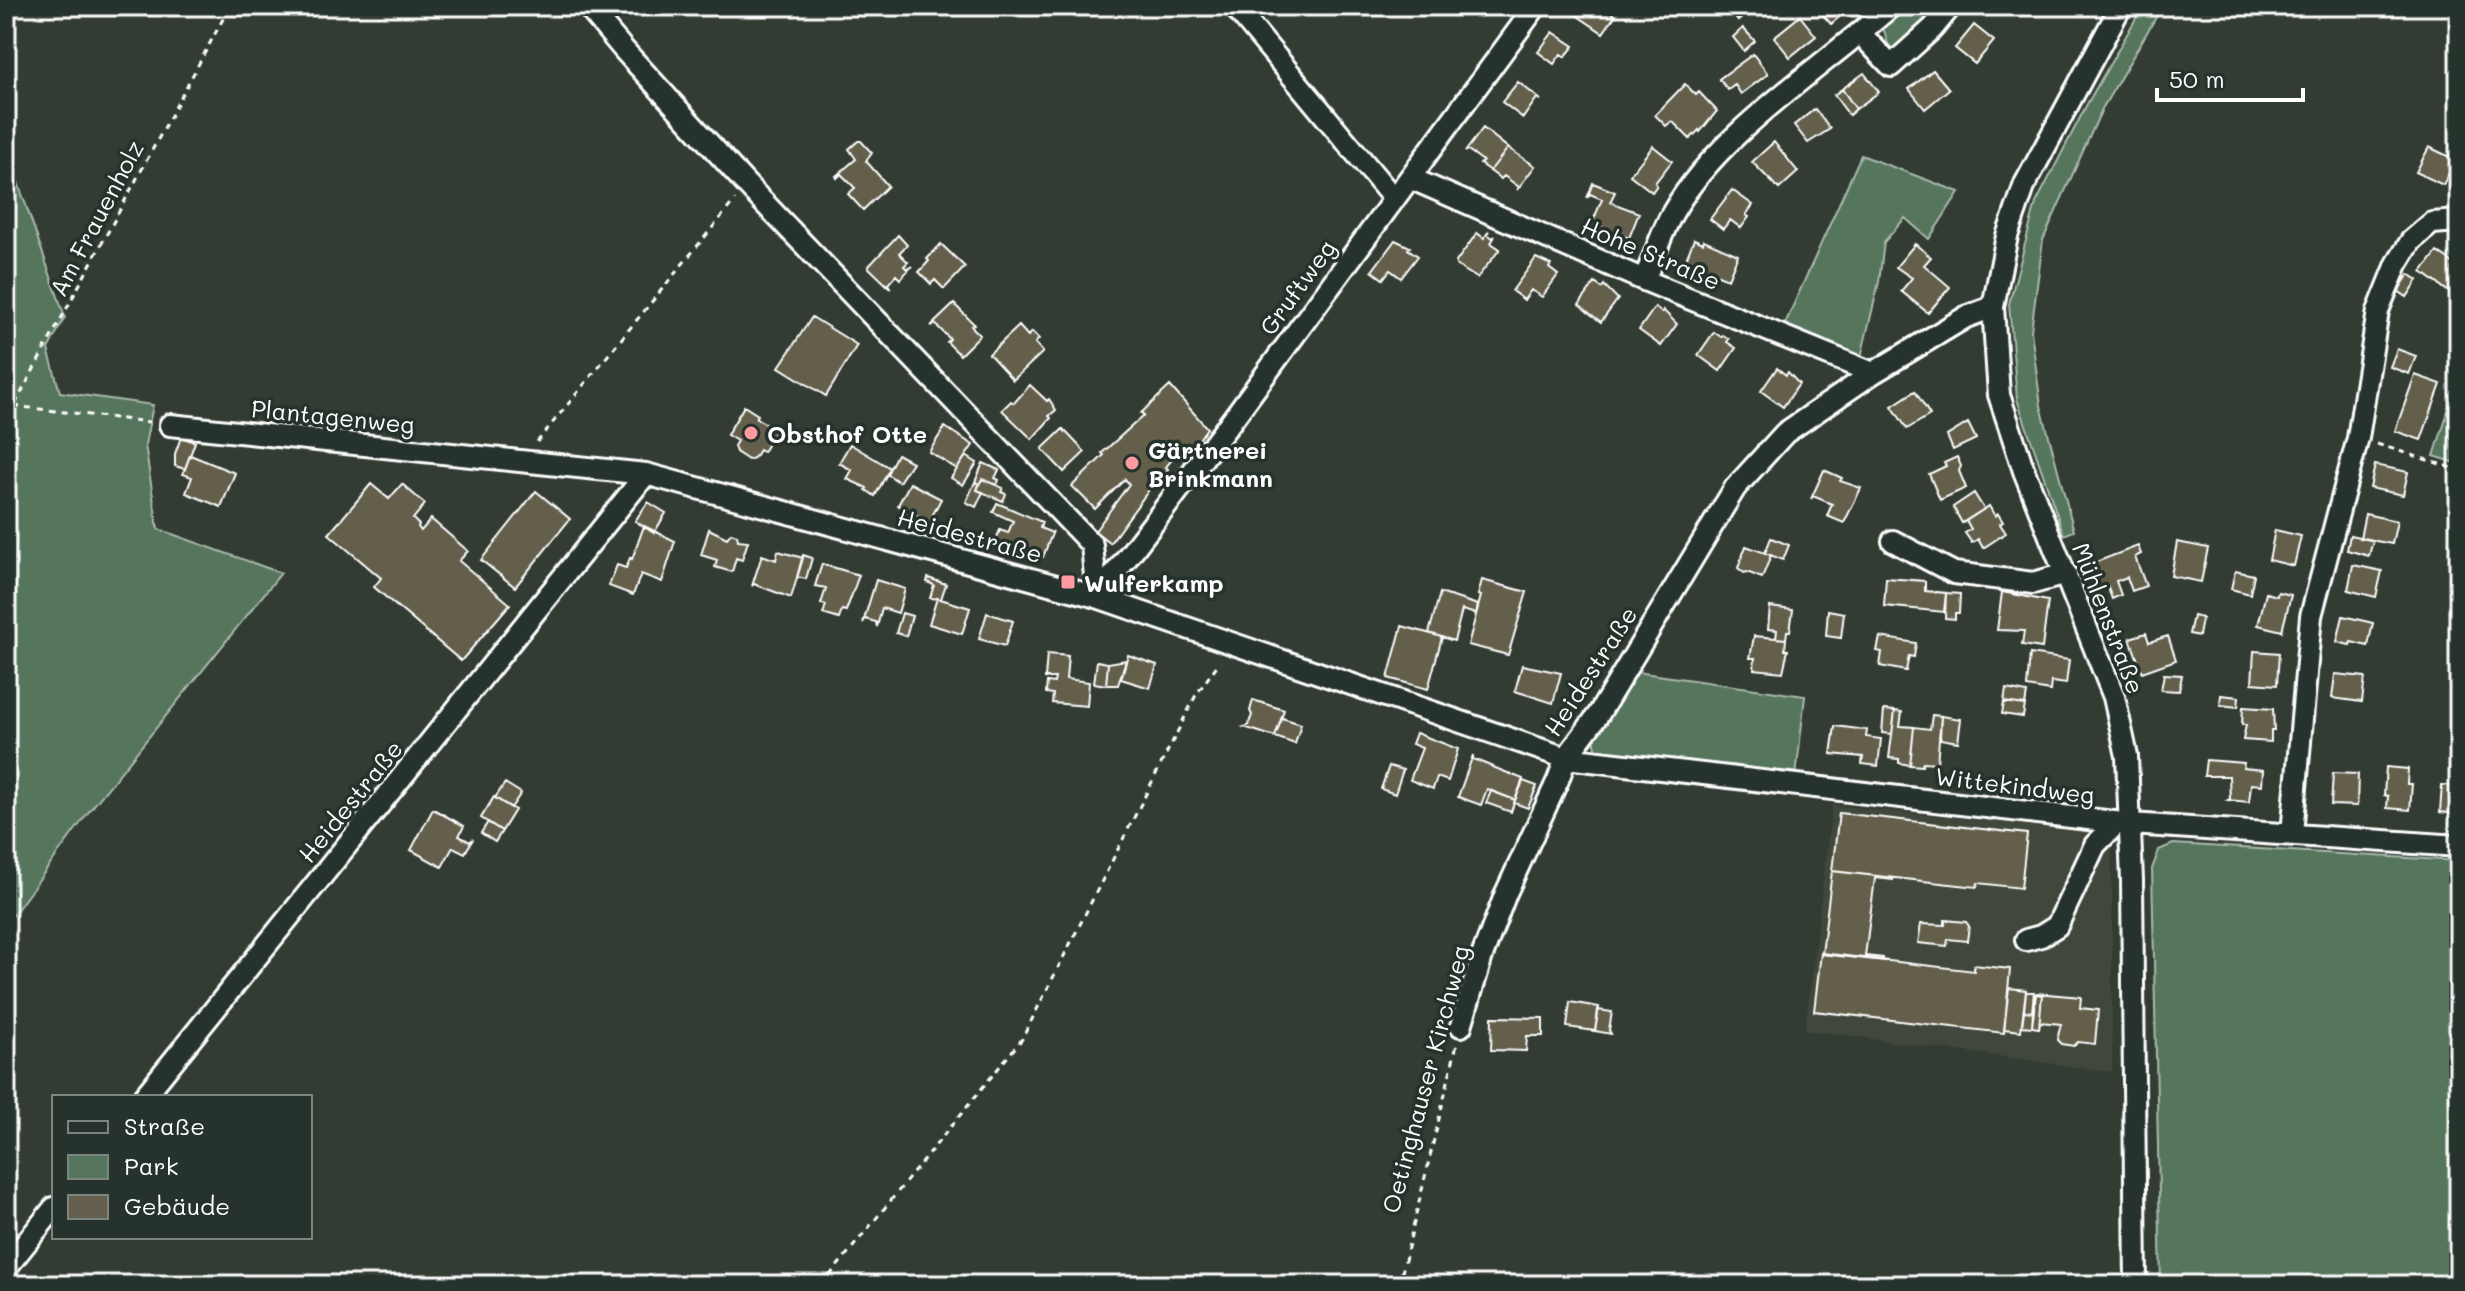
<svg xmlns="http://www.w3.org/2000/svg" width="2465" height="1291" font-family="Mali,sans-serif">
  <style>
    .built { fill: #41463a }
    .green { fill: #56755d; stroke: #aabaae; stroke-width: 2 }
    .building { fill: #645e4c; stroke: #fff; stroke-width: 2 }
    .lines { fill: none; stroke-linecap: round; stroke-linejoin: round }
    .minor-casing { stroke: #fff; stroke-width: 26 }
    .path { stroke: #fff; stroke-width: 3; stroke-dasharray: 6 6; stroke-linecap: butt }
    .minor { stroke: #26332d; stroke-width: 20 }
    .poi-dot { fill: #ff9aa2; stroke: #26332d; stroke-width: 3 }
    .labels { text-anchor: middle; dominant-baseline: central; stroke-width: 7; stroke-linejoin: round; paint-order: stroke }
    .street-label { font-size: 24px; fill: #fff; stroke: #26332d }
    .poi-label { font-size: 24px; font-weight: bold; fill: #fff; stroke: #26332d; text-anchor: start }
  </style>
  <rect width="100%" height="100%" fill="#323c33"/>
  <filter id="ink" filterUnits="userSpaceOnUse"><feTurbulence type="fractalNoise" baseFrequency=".0125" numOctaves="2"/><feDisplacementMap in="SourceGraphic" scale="16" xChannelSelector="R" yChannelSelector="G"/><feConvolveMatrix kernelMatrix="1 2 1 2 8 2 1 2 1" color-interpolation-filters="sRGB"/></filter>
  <g filter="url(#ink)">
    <path class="built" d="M1832 805 2112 834V1072L1805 1030Z"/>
    <path class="green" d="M1907 6H1939L1925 25 1894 51 1888 44 1883 27Z
      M2143 6H2165L2156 17 2102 109 2043 240 2031 331 2041 406 2074 531 2064 535 2017 399 2009 304 2036 203 2086 106Z
      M6 148 65 317 48 349 60 392 153 405 145 445 158 529 281 573 90 810 8 922 6 920Z
      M1861 155 1959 192 1929 239 1905 218 1884 242 1879 282 1861 357 1784 326Z
      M2459 376V464L2434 456Z
      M1636 672 1805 696 1796 777 1601 755 1596 747 1594 738Z
      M2173 844 2459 861V1285H2161L2152 869 2159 850Z"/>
    <path class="building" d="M1572 6H1603L1615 16 1603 33 1569 10Z
      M1725 6H1755L1738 21Z
      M1815 6H1852L1831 24Z
      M1800 16 1816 36 1790 57 1774 37Z
      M1974 25 1994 41 1975 64 1955 48Z
      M1743 28 1755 41 1744 51 1733 37Z
      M1553 32 1574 46 1565 57 1561 54 1554 64 1538 52Z
      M1753 54 1768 74 1741 94 1735 85 1728 90 1719 79Z
      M1933 70 1949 89 1925 109 1909 89Z
      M1864 73 1879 92 1856 109 1842 89Z
      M1518 82 1541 100 1537 98 1523 118 1502 102Z
      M1685 84 1696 95 1699 92 1717 111 1700 132 1699 130 1690 139 1672 121 1666 126 1655 115Z
      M1842 89 1856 109 1849 115 1834 95Z
      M1815 109 1830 129 1808 143 1794 125Z
      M1483 128 1508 148 1490 171 1480 164 1483 161 1468 150 1465 152Z
      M858 141H861L872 153 866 161 888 186 863 210 848 194 855 188 841 174 837 178 836 176 856 159 849 149Z
      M1774 142 1798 172 1779 189 1752 162Z
      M1653 146 1672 161 1655 183 1657 185 1652 192 1630 175Z
      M2429 147 2456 160 2443 185 2416 172Z
      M1508 148 1535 166 1517 190 1519 187 1504 176 1501 179 1490 171Z
      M1593 183 1615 192 1610 202 1639 213 1629 238 1592 224 1602 199 1590 194 1587 198Z
      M1732 190 1753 205 1746 215 1749 217 1741 228 1730 220 1723 229 1710 219Z
      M1489 231 1487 234 1493 238 1495 236 1491 243 1500 249 1477 278 1456 265V262L1477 233 1484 238Z
      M898 235 907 245 899 253 908 262 904 266 907 269 912 266 900 279 896 275 888 284 891 289 868 267Z
      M1694 239 1703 243 1704 240 1738 255 1728 279 1685 262Z
      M1395 240 1410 247 1408 249 1418 256 1401 278 1390 270 1383 279 1372 271Z
      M941 244 965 267 944 289 935 280 931 284 919 272 929 261 927 259Z
      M1915 244 1931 257 1924 265 1950 287 1928 313 1901 291 1912 278 1896 267Z
      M2437 252 2459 267V278L2449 292 2422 272Z
      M1536 258 1551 265 1549 268 1558 275 1542 297 1531 290 1524 300 1512 291Z
      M2409 274 2418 280 2407 297 2398 291Z
      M1595 283 1602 288 1604 285 1618 299 1601 322 1579 305Z
      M954 304 974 324 971 326 980 335 960 355 947 342 950 339 935 324 931 326Z
      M1655 307 1662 313 1663 310 1677 324 1661 346 1639 330Z
      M812 317 857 345 826 396 779 367Z
      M1019 326 1028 336 1032 332 1039 339 1035 343 1043 352 1013 380 989 354Z
      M1714 332 1721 337 1723 335 1729 339 1727 342 1736 348 1720 371 1698 355Z
      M2397 349 2416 356 2409 374 2390 367Z
      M1777 368 1786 375 1788 372 1799 384 1783 407 1761 391Z
      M2415 375 2441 384 2421 440 2395 431Z
      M1030 385 1047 401 1049 399 1056 410 1049 416 1051 418 1032 439 1002 410 1011 401 1014 403Z
      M1170 386 1207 428 1184 460 1177 453 1166 467 1168 469 1156 485 1154 483 1110 543 1095 531 1129 484 1125 479 1095 509 1072 486 1104 455 1102 453 1144 415 1141 413Z
      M1915 391 1930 415 1907 429 1892 406Z
      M744 406 758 415 756 418 776 430 763 452 759 450 754 458 748 460 736 452 734 446 737 441 727 435Z
      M1968 423 1976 439 1953 450 1947 436Z
      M945 427 973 445 957 469 929 452Z
      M1063 429 1085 452 1064 472 1042 449Z
      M181 437 195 442 185 469 175 466V454Z
      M850 444 890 468 875 496 866 490 867 488 847 479 852 470 839 463Z
      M897 454 912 462 899 482 887 474Z
      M190 455 235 473 221 507 186 493 192 477 183 474Z
      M966 456 977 463 963 485 951 478Z
      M1957 457 1961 466 1959 471 1966 488 1940 500 1929 474 1946 466 1944 463Z
      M983 463 999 470 995 478 999 480 997 485 982 479 979 484 975 482Z
      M2375 465 2408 472 2403 495 2370 488Z
      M1824 470 1842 478 1840 481 1861 488 1844 523 1827 516 1832 504 1813 496 1811 499Z
      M982 479 1003 488 1001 492 1006 494 1003 501 977 490Z
      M975 482 979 484 977 490 983 492 976 507 966 502Z
      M910 483 941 499 929 522 916 515 915 517 898 505Z
      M371 484 389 499 402 484 425 504 413 519 419 525 418 527 421 531 431 519 468 551 459 561 510 604 461 661 374 587 381 578 329 534Z
      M536 491 570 519 515 587 481 560Z
      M1974 493 1984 509 1962 523 1953 507Z
      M648 502 666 513 654 533 635 521Z
      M997 503 1042 522 1040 528 1052 533 1053 531 1043 557 1030 552 1028 556 995 542 1000 530 1008 533 1013 521 993 512Z
      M1989 506 1995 516 1998 514 2003 522 2000 524 2006 533 1983 548 1978 539 1972 543 1965 533 1971 529 1966 521Z
      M2365 514 2397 521 2392 544 2360 538Z
      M644 526 675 541 662 582 641 574 633 595 609 586 617 565 626 568 630 558 632 559Z
      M709 529 727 538 731 533 737 535 738 540 748 541 742 560 736 558 732 572 715 567 717 560 701 555Z
      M2275 530 2301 536 2294 566 2269 560Z
      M2350 535 2373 540 2369 556 2347 550Z
      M1771 538 1789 545 1783 560 1765 553Z
      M2177 542 2208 548 2201 582 2171 576Z
      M1746 546 1771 555 1762 578 1747 572 1744 573 1738 568Z
      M2138 546 2141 554 2135 557 2146 586 2132 591 2127 577 2116 581 2121 595 2112 599 2107 585 2097 589 2088 565Z
      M778 551 803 558 791 598 754 584 752 586 762 555 776 560Z
      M803 555 812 558 806 579 797 577Z
      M822 564 859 575 846 611 842 610 839 619 823 614 826 605 821 604 826 588 815 586Z
      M2353 565 2382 571 2376 597 2348 590Z
      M2235 571 2254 575 2250 594 2231 589Z
      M928 578 946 584 941 599 930 598 934 585 927 582Z
      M1886 578 1925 581V591L1946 593 1944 612 1884 606Z
      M876 580 905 589 898 613 882 608 877 627 876 622 865 619 863 623Z
      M1482 580 1527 592 1508 655 1468 645 1481 596 1478 595Z
      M2002 592 2048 601 2042 648 2022 645 2024 631 1997 630Z
      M2278 592 2291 595 2282 631 2258 625 2266 593 2277 596Z
      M1440 593 1478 605 1476 614 1462 610 1454 641 1429 633Z
      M1946 593 1960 594 1959 613H1955V619L1945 618Z
      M937 598 970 608 962 634 929 624Z
      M1770 607 1793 610 1790 631H1787L1786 639 1776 638 1777 630 1768 629Z
      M1828 610 1844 613 1841 638 1826 636Z
      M902 613 912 616 906 636 896 633Z
      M987 613 1013 621 1005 646 979 639Z
      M2193 616 2202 618 2199 636 2189 634Z
      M2343 616 2373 623 2368 646 2351 642 2350 645 2337 642Z
      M1402 626 1442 637 1428 689 1388 678Z
      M2146 633 2149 642 2168 636 2176 660 2142 672 2130 638Z
      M1754 636 1786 639 1785 650H1788L1783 672 1754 669 1755 658H1750Z
      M1880 637 1916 643 1914 657 1909 656 1906 671 1880 666 1882 652 1877 651Z
      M2254 651 2279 653 2277 685 2252 683Z
      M1047 654 1068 656 1066 679 1089 682 1087 706 1052 703 1053 694 1046 693 1047 682 1054 683 1055 678H1045Z
      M2030 654 2069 660 2066 684 2051 682 2050 691 2027 687Z
      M1128 655 1157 665 1150 688 1121 679Z
      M1126 660 1118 685H1106L1108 663Z
      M1097 661 1108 663 1106 685 1094 683Z
      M1522 665 1561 673 1553 703 1515 691Z
      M2164 674 2182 675 2179 691 2161 690Z
      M2335 674 2365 677 2362 702 2332 698Z
      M2006 689 2027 693 2025 705 2004 702Z
      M2221 695 2239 697 2238 707 2220 705Z
      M1253 700 1284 710 1275 737 1244 727 1248 726 1252 715 1250 711Z
      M2004 702 2025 705 2023 717 2002 714Z
      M2243 707 2273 709 2274 730H2271V742L2243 740 2246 725H2242Z
      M1884 710 1895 711 1892 734 1882 733Z
      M1895 711 1902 712 1900 726 1914 727 1910 765 1899 763V759L1889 758Z
      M1932 715 1941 716 1937 763 1923 762 1922 766 1910 765 1914 727 1930 729Z
      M1941 716 1961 719 1958 742 1940 739Z
      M1282 718 1301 724 1295 744 1275 737Z
      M1835 726 1867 730 1866 737 1881 739 1878 766 1862 764 1863 757 1831 754Z
      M1416 733 1458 749 1448 781 1437 777 1433 789 1410 780 1422 748 1412 744Z
      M1473 755V759L1523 779 1515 800 1487 789 1481 805 1458 797Z
      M2206 760 2244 763 2243 768 2263 770 2262 785 2251 784 2249 802 2228 800 2230 799 2229 776H2204Z
      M1389 766 1403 770 1395 794 1381 789Z
      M2386 767 2408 769 2407 784H2412L2410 810 2387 808 2388 796 2384 795Z
      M2333 773 2358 774 2357 806 2331 805Z
      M1523 781 1537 786 1528 808 1514 803Z
      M505 783 521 793 511 808 495 798Z
      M2442 785 2459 786V814L2440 812Z
      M1491 791 1515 800 1511 812 1486 803Z
      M494 797 515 810 502 831 481 818Z
      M433 809 464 826 459 836 470 842 473 839 465 853 453 847 442 867 411 850Z
      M1839 813 2027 834 2021 888 1978 883 1977 887 1832 871Z
      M488 822 502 831 495 842 481 833Z
      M1832 871 1894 878 1893 880 1875 878 1865 956 1883 958V961L1822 954Z
      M1945 920 1966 922 1969 926 1967 941 1948 939 1947 946 1918 943 1921 924 1945 925Z
      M1821 953 1974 971V965L2010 969 2004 1033 1814 1011Z
      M2009 988 2026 990 2021 1031 2004 1029Z
      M2026 992H2034L2032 1012 2024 1011Z
      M2036 993 2081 997 2080 1008 2098 1010 2095 1044 2078 1042 2074 1046 2061 1044 2057 1040 2061 1024 2040 1022 2039 1028 2042 995Z
      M2034 994 2032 1027 2022 1026 2024 1011 2032 1012Z
      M2036 994 2042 995 2039 1028 2032 1027Z
      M1570 1002 1599 1007 1595 1031 1567 1027Z
      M1598 1010 1612 1012 1609 1030 1611 1034 1595 1031Z
      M1492 1017 1543 1018V1036H1527L1526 1051 1491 1050Z"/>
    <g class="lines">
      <defs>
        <path id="minor" d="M587 6 624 50 747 185 1092 545 1097 597
          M1234 6 1394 199
          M2121 6 2025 184 2007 236 1993 307 1999 395 2024 471 2114 697 2127 756 2132 881 2136 1285
          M1860 33 1891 66 1933 28 1951 6
          M1410 178 1644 280 1873 373
          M1644 280C1654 258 1661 233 1673 212 1720 131 1821 69 1891 6
          M170 425 646 474 1097 597 1566 758 2131 824 2459 846
          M1893 541 1954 573 2033 583 2066 574
          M1097 597 1229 424 1536 6
          M2292 834 2311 616 2358 438 2378 311 2397 264 2411 241 2432 223 2459 221
          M2026 940 2041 936 2057 926 2095 845 2117 823
          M1461 1026 1482 956 1506 893 1558 780 1566 758 1598 715 1735 488 1785 433 1873 373 1966 317 1993 307
          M144 1097 646 474
          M6 1268 54 1208"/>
      </defs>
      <use href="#minor" class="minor-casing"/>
      <path class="path" d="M14 406 149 422
        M537 442 735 200
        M2377 444 2459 470
        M6 451 14 406 230 6
        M822 1285 1022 1039 1196 695 1220 661
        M1399 1285 1457 1044"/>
      <use href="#minor" class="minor"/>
    </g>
  </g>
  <g class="poi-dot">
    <circle cx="751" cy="433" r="8"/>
    <circle cx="1132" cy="463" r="8"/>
    <rect x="1060" y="574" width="16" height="16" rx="4"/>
  </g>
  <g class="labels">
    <g class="street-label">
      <text transform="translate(96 218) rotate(-62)">Am Frauenholz</text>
      <text transform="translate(1651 253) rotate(23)">Hohe Straße</text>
      <text transform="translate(1297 287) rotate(-54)">Gruftweg</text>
      <text transform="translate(333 416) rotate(6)">Plantagenweg</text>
      <text transform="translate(970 535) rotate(15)">Heidestraße</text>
      <text transform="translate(2109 618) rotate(69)">Mühlenstraße</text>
      <text transform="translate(1590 671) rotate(-57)">Heidestraße</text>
      <text transform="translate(2015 785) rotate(7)">Wittekindweg</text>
      <text transform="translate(350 801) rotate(-51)">Heidestraße</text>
      <text transform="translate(1425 1079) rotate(-75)">Oetinghauser Kirchweg</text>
    </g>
    <g class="poi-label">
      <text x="767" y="433">Obsthof Otte</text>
      <text x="1148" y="449">Gärtnerei<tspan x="1148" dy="28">Brinkmann</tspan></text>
      <text x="1084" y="582">Wulferkamp</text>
    </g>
  </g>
  <rect width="2465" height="1291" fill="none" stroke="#26332d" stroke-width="32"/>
  <rect x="16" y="16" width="2433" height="1259" fill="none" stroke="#fff" stroke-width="3" filter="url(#ink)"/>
  <rect x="52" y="1095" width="260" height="144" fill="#26332d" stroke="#7d8581" stroke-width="2"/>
  <rect x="68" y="1121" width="40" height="12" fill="#26332d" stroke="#7d8581" stroke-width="2"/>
  <text x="124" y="1135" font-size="24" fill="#ffffff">Straße</text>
  <rect x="68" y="1155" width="40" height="24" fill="#56755d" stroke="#7d8581" stroke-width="2"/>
  <text x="124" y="1175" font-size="24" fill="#ffffff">Park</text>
  <rect x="68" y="1195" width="40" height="24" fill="#645e4c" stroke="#7d8581" stroke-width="2"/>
  <text x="124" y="1215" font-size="24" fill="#ffffff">Gebäude</text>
  <path d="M2157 88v12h146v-12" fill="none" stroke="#ffffff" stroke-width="4"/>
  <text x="2169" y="88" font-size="24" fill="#ffffff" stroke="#26332d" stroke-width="6" paint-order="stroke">50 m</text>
</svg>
